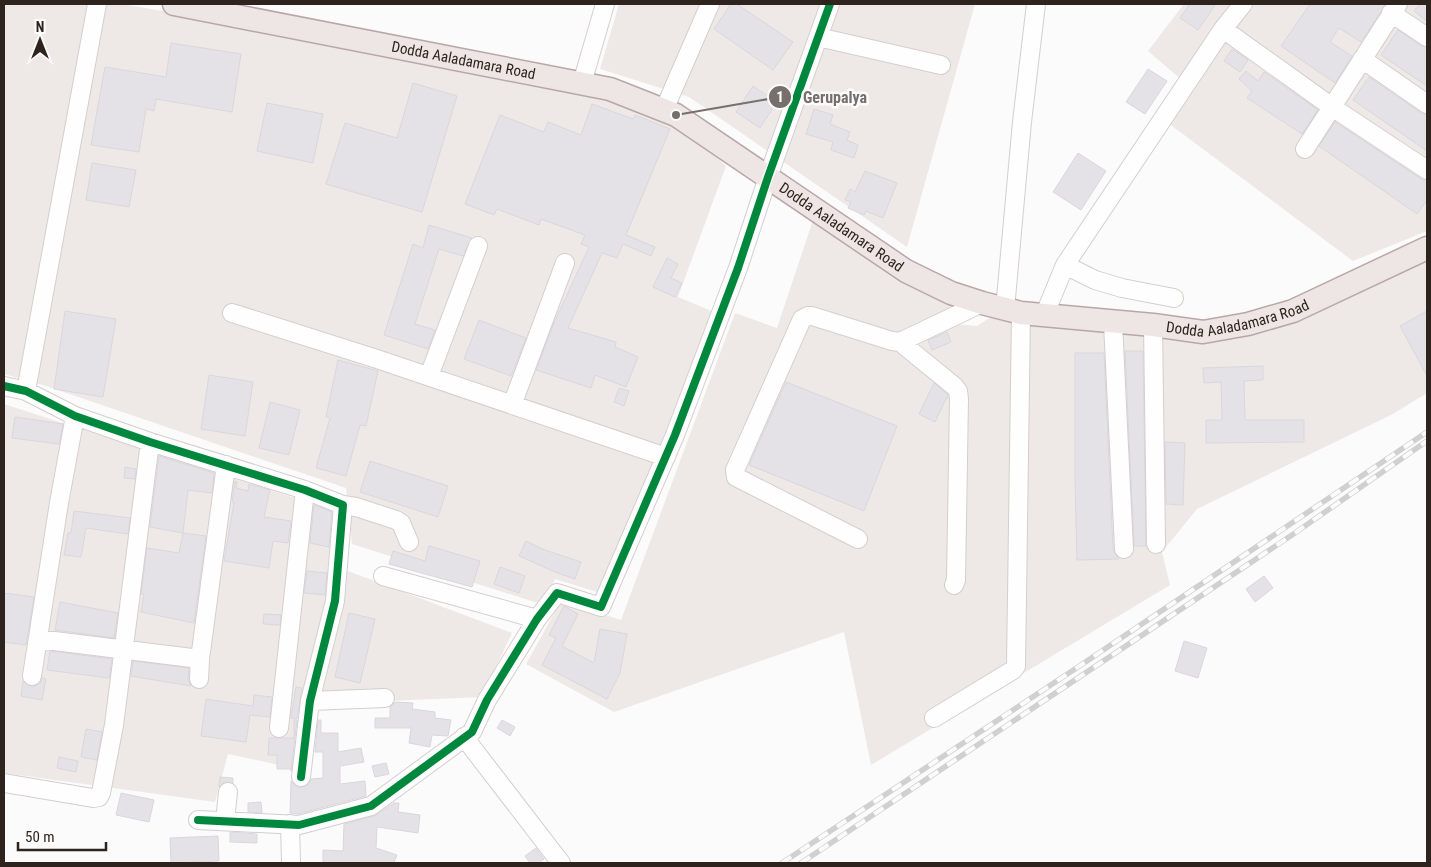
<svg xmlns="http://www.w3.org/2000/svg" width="1431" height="867" font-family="'Roboto Condensed',sans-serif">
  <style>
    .built { fill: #eee9e6 }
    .building { fill: #e5e2e7; stroke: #d9d7dd }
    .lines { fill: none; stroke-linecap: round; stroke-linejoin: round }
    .minor-casing { stroke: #d4cfcc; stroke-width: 20 }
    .major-casing { stroke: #b9a7a7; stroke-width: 25 }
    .minor { stroke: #fefefe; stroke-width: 18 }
    .major { stroke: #eee5e5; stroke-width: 22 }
    .rail-casing { stroke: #d1d0d0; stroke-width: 5.5 }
    .rail { stroke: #fbfbfb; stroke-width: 4; stroke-dasharray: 11; stroke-linecap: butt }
    .cycleway-casing { stroke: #fbfbfb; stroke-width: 11 }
    .cycleway { stroke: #00873e; stroke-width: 8 }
    .labels { text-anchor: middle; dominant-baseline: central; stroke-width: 5; stroke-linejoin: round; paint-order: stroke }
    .street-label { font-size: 15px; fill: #2f241d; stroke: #fbfbfb }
    .leader { fill: none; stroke: #766f6b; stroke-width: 2 }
    .callout-dot { fill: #766f6b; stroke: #fbfbfb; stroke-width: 2 }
    .mark-label { font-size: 15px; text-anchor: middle; font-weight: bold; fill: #fff }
    .callout-label { font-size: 16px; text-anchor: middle; font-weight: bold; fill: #766f6b; stroke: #fbfbfb; stroke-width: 5; stroke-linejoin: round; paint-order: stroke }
  </style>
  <rect width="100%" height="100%" fill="#fbfbfb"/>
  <path class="built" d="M4 4H121L169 12 614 99 686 127 726 166 678 297 714 312 600 593 555 579 544 605 352 544 346 488 46 386 4 374Z
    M619 4H975L907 247 689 97 600 69Z
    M1184 4H1427V231L1353 261 1168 123 1191 88 1148 51Z
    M813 220 959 306 956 324 977 326 991 317 1191 340 1316 313 1427 261V393L1393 414 1197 509 1162 552 1170 585 871 765 844 632 614 712 526 664 561 601 621 620 735 313 777 328Z
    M4 404 335 511 340 568 512 633 482 697 297 705 293 768 228 754 215 802 4 773Z"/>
  <path class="building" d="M731 4H737L793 42 773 70 714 29Z
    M1190 4H1216L1198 30 1180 18Z
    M1310 4H1386L1361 42 1339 28 1330 42 1352 56 1335 83 1281 46Z
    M1420 4H1427V21L1414 11Z
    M1398 30 1421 46 1427 47V86L1381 55Z
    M171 43 241 54 232 112 156 99 154 111 146 109 139 152 91 145 105 67 166 77Z
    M1232 49 1248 60 1240 72 1224 61Z
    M1148 69 1167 81 1145 114 1126 102Z
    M1246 71 1258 81 1264 72 1318 110 1302 134 1247 98 1252 91 1239 79Z
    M1369 77 1421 113 1427 114V151L1353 100Z
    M413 83 457 96 422 212 326 184 345 123 397 138Z
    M753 86 777 102 760 128 736 112Z
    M267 103 323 114 313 163 257 151Z
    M592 104 633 119 635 115 670 129 626 235 655 247 651 256 623 244 617 258 602 253 568 328 616 342 615 347 638 357 626 387 595 375 591 388 536 370 554 323 589 247 581 244 585 235 541 219 539 225 497 209 494 215 465 204 500 115 544 132 548 122 581 135Z
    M814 109 833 115 830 124 850 132 847 140 858 145 854 158 831 150 833 142 806 134Z
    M1335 122 1421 179 1427 180V200L1417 214 1319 146Z
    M1078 153 1106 171 1081 210 1053 192Z
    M92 163 136 170 129 207 86 200Z
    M865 171 897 183 883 218 866 211 864 215 848 208 851 202 845 200 850 189 855 192Z
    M429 225 472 238 463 256 439 249 415 324 435 330 428 349 384 335 413 244 423 248Z
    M667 258 678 264 671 278 682 283 675 297 653 287Z
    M65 311 116 319 103 397 54 389Z
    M1427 311V376L1400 326Z
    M479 320 526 338 511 376 464 359Z
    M947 332 951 342 932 350 928 340Z
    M1125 351H1143L1146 546H1134Z
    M1075 353H1104L1113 550 1119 559 1077 560 1075 480Z
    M338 360 378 371 366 426 360 425 346 476 316 468 330 418 326 417Z
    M1263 366V380L1244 381 1245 420H1304V442L1206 443V420H1222L1221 382 1204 383 1203 368Z
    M209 375 253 382 245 436 201 429Z
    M786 382 897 426 864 511 749 465Z
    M934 383 948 395 935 422 919 414Z
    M619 388 629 391 624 406 614 402Z
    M270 402 300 410 289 455 259 448Z
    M15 417 63 424 59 444 12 438Z
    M1165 442 1185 443 1183 505 1166 504Z
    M159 456 214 473 212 493 188 490 183 533 150 527Z
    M370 461 448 486 438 517 360 492Z
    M125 467 136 469 135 479 124 478Z
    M235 481 237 482 236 488 248 491 249 484 270 490 264 517 291 521 288 543 273 541 269 568 224 561 234 503 232 502Z
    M314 505 332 512 329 547 310 543Z
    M74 511 130 518 128 534 86 528 81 557 64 555 68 533H71Z
    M183 533 206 536 194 623 141 612 144 594H141L147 548 179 553Z
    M526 541 542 549 581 562 575 579 555 572 519 556Z
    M429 546 480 561 472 587 389 564 393 551 425 561Z
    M500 567 525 576 519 593 494 584Z
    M307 571 327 573 325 595 304 593Z
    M1264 576 1273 588 1255 602 1246 589Z
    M4 593 34 597 26 645 4 642Z
    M60 602 118 613 114 638 55 630Z
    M564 606 578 614 562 646 594 663 600 629 627 634 620 673 607 699 542 665 556 638 549 635Z
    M349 613 375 619 360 683 335 677Z
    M264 614 281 615 280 625 263 624Z
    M1184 641 1207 648 1198 678 1175 671Z
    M50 651 112 659 109 678 47 670Z
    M133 661 189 668 188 679 191 686 131 676Z
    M42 678 46 679 42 700 21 696 23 681 30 686H35L40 683Z
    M296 687 302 688 297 719 291 718Z
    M254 695 272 697 270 717 250 715 246 742 201 736 206 699 253 706Z
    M395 702 413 703 412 709 435 712V718L451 720 448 736 432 735 430 747 409 743 411 728H375V718H390V707Z
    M294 720H297L291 771V769H277V755H268L269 738H294Z
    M318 720H321V733H338V752L361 748 364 762 340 766V784L365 781 366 796 298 814 290 813 291 781 295 786 300 788 309 784 311 779 323 778V752H315Z
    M502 720 515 727 510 736 497 728Z
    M86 729 102 732 97 760 81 757Z
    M59 757 78 761 76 772 57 768Z
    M386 763 389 774 375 777 372 766Z
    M220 777 233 778V783L224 782 219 787Z
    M121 793 154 800 149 822 116 815Z
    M261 802 262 813 248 812V803Z
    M394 803H399L398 812 420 815 418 833 377 827 376 848 397 855 394 863H323V850L343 851 344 824 374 816Z
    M230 832 257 834V843L230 842Z
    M218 836 219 861 171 863 170 838Z
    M536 848 544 859 538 863H530L525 856Z"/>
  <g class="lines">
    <defs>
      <path id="minor" d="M1391 13 1427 37
        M1223 29 1332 107 1427 170
        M818 37 941 65
        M1362 59 1427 104
        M582 83 605 4
        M664 110 710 4
        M1305 149 1398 4
        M1065 265 1095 280 1122 288 1174 298
        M1005 309 1022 122 1036 4
        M232 313 377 359 666 457
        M1044 316 1065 265 1223 29 1243 4
        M1113 323 1124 549
        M1153 325 1156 544
        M900 342 954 386 958 391 959 399 956 580 954 585
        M429 376 478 246
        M4 386 26 391 75 416 150 442 305 490 343 505 335 601 310 701 301 777
        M26 391 97 4
        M512 405 565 263
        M343 505 356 507 396 520 401 523 409 542
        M858 539 736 477 735 470 802 319 808 316H812L892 341 900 342 982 303
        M383 576 537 619
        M38 639 200 659
        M32 676 59 503 75 416
        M199 679 200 659 226 465
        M310 701 385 698
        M934 718 1013 670 1016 666 1021 313
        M279 728 305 490
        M464 737 561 863
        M4 783 93 798 99 797 101 793 114 725 150 442
        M198 820 299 825 371 806 472 732 487 700 537 619 557 593 601 607 675 435 738 268 768 177 830 4
        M225 821 228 792
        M290 824 291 863"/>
      <g id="major">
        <path id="s1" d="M174 4 610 89 676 115 906 271 951 293 982 303 1021 313 1153 325 1203 332 1248 324 1293 311 1427 248"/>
      </g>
    </defs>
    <use href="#minor" class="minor-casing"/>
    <use href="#major" class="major-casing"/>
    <use href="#minor" class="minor"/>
    <use href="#major" class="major"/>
    <defs>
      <path id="rail" d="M782 863 1081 665 1427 432
        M801 863 1292 535 1427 441"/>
    </defs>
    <use href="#rail" class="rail-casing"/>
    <use href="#rail" class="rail"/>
    <defs>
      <path id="cycleway" d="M4 386 26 391 75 416 150 442 305 490 343 505 335 601 310 701 301 777
        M198 820 299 825 371 806 472 732 487 700 537 619 557 593 601 607 675 435 738 268 768 177 830 4"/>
    </defs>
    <use href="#cycleway" class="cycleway-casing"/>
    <use href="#cycleway" class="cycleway"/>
  </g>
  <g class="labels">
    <g class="street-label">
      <text stroke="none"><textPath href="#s1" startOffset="295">Dodda Aaladamara Road</textPath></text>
      <text stroke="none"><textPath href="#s1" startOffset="715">Dodda Aaladamara Road</textPath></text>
      <text stroke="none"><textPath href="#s1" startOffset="1135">Dodda Aaladamara Road</textPath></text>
    </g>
  </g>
  <path class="leader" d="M676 115L780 97"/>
  <g class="callout-dot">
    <circle cx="676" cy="115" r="5"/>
    <circle cx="780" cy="97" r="12"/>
  </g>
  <g class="mark-label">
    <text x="780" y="102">1</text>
  </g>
  <g class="callout-label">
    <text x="835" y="103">Gerupalya</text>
  </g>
  <rect width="1431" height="867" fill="none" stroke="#2f241d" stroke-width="10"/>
  <g transform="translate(40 40)" stroke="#fbfbfb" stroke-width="4" paint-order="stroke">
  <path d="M0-4L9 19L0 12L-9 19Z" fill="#2f241d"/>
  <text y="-8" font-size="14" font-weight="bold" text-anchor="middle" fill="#2f241d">N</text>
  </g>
  <path d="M18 842v8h88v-8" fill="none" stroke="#2f241d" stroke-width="2.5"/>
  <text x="25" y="842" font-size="15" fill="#2f241d" stroke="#fbfbfb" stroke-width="4" paint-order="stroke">50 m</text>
</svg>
